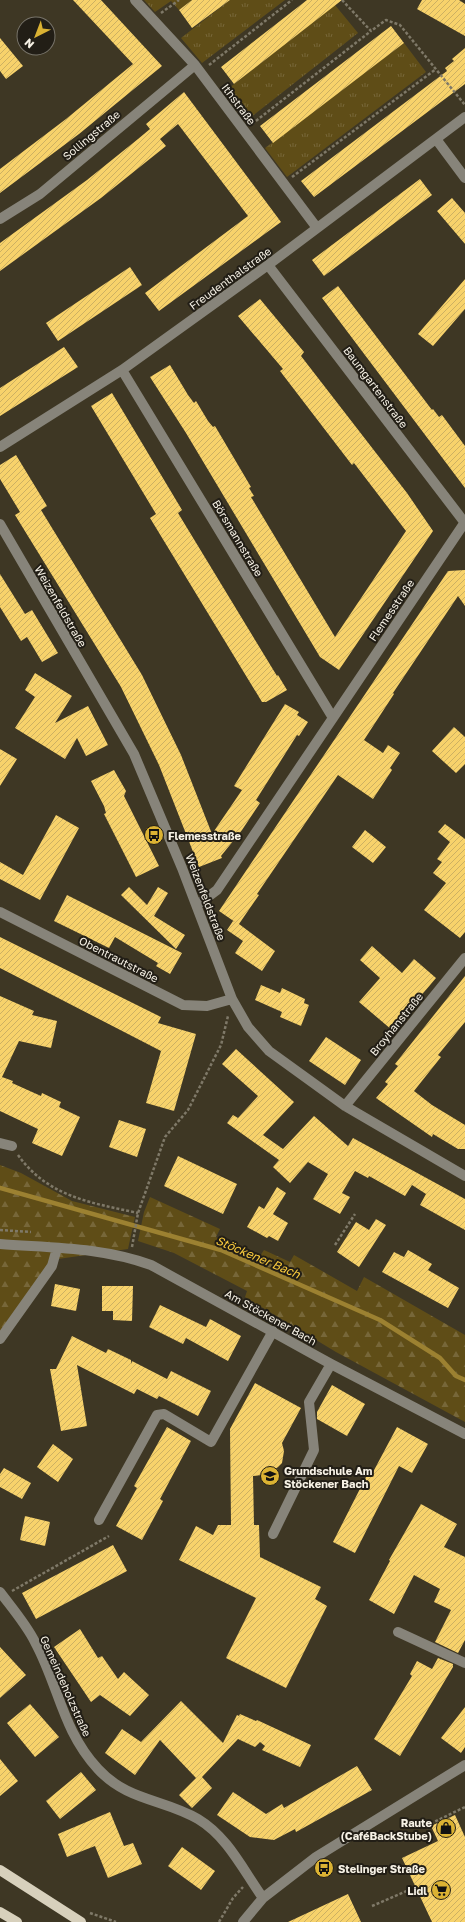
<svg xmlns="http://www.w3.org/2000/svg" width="465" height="1922" font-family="'Golos Text',sans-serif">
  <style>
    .grass { fill: url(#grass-tufts) }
    .forest { fill: url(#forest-firs) }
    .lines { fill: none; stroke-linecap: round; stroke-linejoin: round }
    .stream { stroke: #9c8131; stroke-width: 4.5 }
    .building { fill: url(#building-hatch) }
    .path { stroke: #7f7968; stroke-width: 2.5; stroke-dasharray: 3 2; stroke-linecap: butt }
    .minor { stroke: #87847a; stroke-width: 10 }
    .major { stroke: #d7d0bc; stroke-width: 10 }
    .labels { text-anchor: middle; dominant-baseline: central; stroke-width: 4; stroke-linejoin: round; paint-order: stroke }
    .street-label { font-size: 11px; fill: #f7f2e6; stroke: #221e16 }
    .poi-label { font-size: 11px; font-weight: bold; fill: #f7f2e6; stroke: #221e16; text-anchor: start }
    .water-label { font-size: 12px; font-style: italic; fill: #fbcc3d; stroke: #221e16 }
  </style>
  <defs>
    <pattern id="grass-tufts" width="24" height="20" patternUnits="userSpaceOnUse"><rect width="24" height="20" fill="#5f4d17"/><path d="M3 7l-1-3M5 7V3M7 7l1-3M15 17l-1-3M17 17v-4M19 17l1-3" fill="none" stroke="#776739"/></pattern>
    <pattern id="forest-firs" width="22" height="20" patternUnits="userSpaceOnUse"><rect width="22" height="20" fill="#5f4d17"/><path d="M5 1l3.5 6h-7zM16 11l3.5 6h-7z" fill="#776739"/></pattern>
    <pattern id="building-hatch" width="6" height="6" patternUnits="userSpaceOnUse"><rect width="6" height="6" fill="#f7d26b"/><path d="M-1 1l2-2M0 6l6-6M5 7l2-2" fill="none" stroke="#ccb062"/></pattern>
  </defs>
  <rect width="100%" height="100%" fill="#3e3724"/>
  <path class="grass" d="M144 0H192L179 10 171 1 155 12Z
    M230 0H285L202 63 181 38Z
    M335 5 358 33 246 121 224 92Z
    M404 43 426 72 287 177 265 148Z"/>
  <path class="forest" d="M0 1165 21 1173 72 1201 135 1217 128 1249 51 1260 0 1333Z
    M150 1197 220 1229 216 1237 258 1259 264 1250 290 1262 294 1255 357 1291 364 1277 465 1335V1422L336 1352 245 1297 247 1291 174 1253 138 1241 144 1212Z"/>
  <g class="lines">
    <path class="stream" d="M0 1188 221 1250 380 1320 440 1358 456 1376 465 1380"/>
  </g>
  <path class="building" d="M73 0H101L162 66 79 134 0 193V169L66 119 133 64Z
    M192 0H230L192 28 179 10Z
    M307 0H342L234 84 221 67Z
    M422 0H459L465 4V36L417 9Z
    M391 26 404 43 273 143 260 126Z
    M0 38 23 66 6 79 0 71Z
    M465 48V84L314 197 301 181 447 71 445 68 454 61 452 59Z
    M184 92 281 222 159 311 145 293 248 216 178 124 160 139 166 146 101 198 0 271V243L87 180 138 139 150 129 146 124Z
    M420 179 432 195 324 276 312 260Z
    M452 198 465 213V244L437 211Z
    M130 267 142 285 58 341 46 323Z
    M465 279V309L433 346 418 334Z
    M338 286 432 410 433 409 439 417 442 415 465 446V488L322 298Z
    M260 299 304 352 301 356 407 493 433 531 339 670 320 657 186 433 150 377 170 365 188 395 194 403 196 401 208 421 213 427 215 426 251 487 249 488 254 496 251 497 335 637 406 531 354 463 352 465 280 371 283 369 238 316Z
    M64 347 78 367 0 416V388Z
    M112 393 182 510 178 513 277 676 278 675 287 690 266 702H262L150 518 156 514 91 406Z
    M16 455 47 506 41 510 142 675 181 755 212 834 242 790 234 786 285 704 299 712 297 715 308 722 299 736 297 735 256 800 260 803 242 830 221 856 222 858 199 867 159 765 121 687 15 515 20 512 0 479V465Z
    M465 570V606L458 596 393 693 394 694 364 740 383 753 388 745 400 753 390 768 392 770 373 799 338 775 257 894 259 895 239 924 275 951 262 971 235 953 243 941 227 930 233 921 235 922 219 911 448 571Z
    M0 574 25 614 32 610 58 653 42 662 27 637 21 641 0 607Z
    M35 673 72 696 55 723 88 706 108 745 86 756 77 738 65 759 15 728 35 697 25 690Z
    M454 727 465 737V764L456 773 432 751Z
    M0 749 17 759 0 786Z
    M114 770 126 791 124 796 159 866 136 877 104 814 106 813 104 806 91 781Z
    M56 815 79 828 40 900 0 879V862L23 875Z
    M445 824 465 839V932L460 938 424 910 446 883 433 873 442 862 437 859 450 842 438 832Z
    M365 830 386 847 373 863 352 847Z
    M129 887 147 905 158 887 168 893 154 916 185 935 176 949 121 895Z
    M67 895 182 953 170 974 156 966 158 963 115 937 109 948 54 921Z
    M0 937 161 1017 158 1023 196 1034 174 1111 146 1103 161 1051 0 968Z
    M372 946 402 973 414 959 436 978 392 1030 359 1002 380 978 360 960Z
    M465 976V1022L438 1055 441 1057 414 1091 432 1105 465 1125V1149H458L433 1134 432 1137 376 1098 388 1084 385 1082 398 1066 395 1064Z
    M261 985 280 993 282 988 305 999 304 1003 309 1005 301 1026 280 1017 282 1012 255 1000Z
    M0 996 34 1011 32 1015 57 1021 51 1048 19 1041 2 1077 13 1081 12 1083 41 1096 42 1093 61 1102 59 1107 80 1117 62 1156 32 1143 38 1129 0 1111Z
    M326 1037 361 1060 345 1085 309 1061Z
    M236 1049 294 1102 263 1135 283 1149 314 1116 348 1146 353 1138 465 1199V1230L420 1205 426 1194 412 1185 405 1196 369 1176 368 1178 355 1171 342 1193 350 1197 340 1214 313 1199 328 1174 308 1162 290 1183 273 1167 279 1160 227 1123 233 1115 238 1118 258 1096 222 1064Z
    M119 1120 146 1129 137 1157 109 1147Z
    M178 1156 237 1184 223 1214 164 1186Z
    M277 1187 286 1193 273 1214 288 1223 278 1241 269 1236 267 1238 247 1227 259 1206 264 1209Z
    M376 1219 386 1225 359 1267 337 1252 356 1222 369 1230Z
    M408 1250 432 1264 428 1270 459 1288 448 1308 382 1272 394 1252 404 1257Z
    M55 1284 80 1289 76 1311 51 1306Z
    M102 1286H133L132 1321 113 1320V1311H102Z
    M160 1305 206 1327 210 1319 241 1336 228 1361 186 1338 183 1344 149 1327Z
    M72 1336 106 1353 108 1349 131 1360V1364L132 1361 167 1379 171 1371 211 1391 198 1416 159 1396 157 1399 137 1389 134 1394 77 1365 87 1426 61 1431 50 1369H56Z
    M255 1383 301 1408 282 1443 284 1451 282 1463 278 1467 269 1474 253 1476 254 1525H259L260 1557 321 1587 315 1599 327 1606 286 1688 226 1658 256 1598 179 1560 196 1526 213 1535 218 1525H231L230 1429Z
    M332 1385 365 1404 347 1436 317 1419V1412Z
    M167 1427 191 1441 160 1499 163 1501 142 1540 116 1526 137 1488 134 1486Z
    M397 1427 428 1444 412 1473 399 1466 355 1553 333 1542 368 1473 372 1474Z
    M53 1444 73 1459 58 1482 37 1467Z
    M4 1468 31 1483 22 1499 0 1487V1474Z
    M421 1504 457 1524 444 1547 465 1557V1640L458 1653 435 1642 451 1610 434 1602 440 1589 414 1575 394 1614 369 1600 390 1561 389 1560Z
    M25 1516 50 1522 45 1546 20 1540Z
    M113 1545 127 1571 36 1619 22 1593Z
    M80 1629 98 1658 102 1656 118 1679 124 1672 149 1695 130 1716 100 1695 91 1702 54 1647Z
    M0 1647 26 1675 0 1698Z
    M438 1658 453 1664V1667L400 1756 374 1739 412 1676 410 1674 417 1661 432 1669Z
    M181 1701 223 1743 237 1715 239 1716 240 1714 256 1721 257 1720 311 1745 300 1767 262 1750 265 1746 260 1742 255 1747 238 1739 202 1777 212 1788 192 1808 179 1795 196 1778 160 1740 135 1775 105 1753 122 1729 141 1742Z
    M30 1704 59 1737 35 1757 7 1723Z
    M465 1707V1747L461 1753 441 1738Z
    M0 1759 18 1781 0 1796Z
    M357 1766 372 1790 296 1832 295 1829 274 1840 250 1837 217 1815 233 1792 266 1814 282 1804 284 1808Z
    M81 1772 96 1790 60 1819 46 1801Z
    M110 1812 124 1846 133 1843 142 1864 108 1878 95 1846 67 1857 58 1834Z
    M455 1815 465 1837V1922H432L402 1858 438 1841 431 1826Z
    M182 1847 215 1871 201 1890 168 1866Z
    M348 1894 361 1922H288Z"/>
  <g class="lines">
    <path class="path" d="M342 0 371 31 386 20 400 25 465 105
      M161 13 179 0
      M209 65 292 0
      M252 124 371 31
      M292 177 436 69
      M18 1155C48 1197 92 1203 138 1213
      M0 1230 31 1232
      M335 1245 355 1214
      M132 1247 138 1213 165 1137 188 1110 221 1045 228 1016
      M12 1591 109 1536
      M428 1833 430 1824 465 1807
      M372 1906 409 1890
      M90 1913 116 1922
      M219 1922 233 1898 243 1887"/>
    <path class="minor" d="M135 0 195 65 317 228
      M436 139 465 178
      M0 219 40 194 195 65
      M268 265 465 523
      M122 370 333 718
      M0 447 122 370 268 265 465 117
      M0 524 134 754 182 868 232 999 248 1027 269 1051 345 1106 465 1176
      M197 905 217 890 465 522
      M0 912 183 1005 207 1006 232 999
      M345 1106 465 958
      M0 1143 12 1146
      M0 1244C52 1248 101 1247 151 1265L331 1364 465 1434
      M0 1339 52 1266 57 1248
      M99 1520 157 1415 164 1414 211 1442 273 1331
      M273 1534 314 1450 309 1402 331 1364
      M0 1592C12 1608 26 1624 35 1642 59 1686 62 1730 98 1769 127 1801 164 1799 198 1819 228 1837 243 1870 263 1898
      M398 1632 465 1663
      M243 1922 263 1898 316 1857 465 1765"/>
    <path class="major" d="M0 1870 81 1922
      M0 1912 17 1922"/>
  </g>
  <defs>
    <symbol id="bus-disc" viewBox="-11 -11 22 22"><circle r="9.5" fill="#dbb233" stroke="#221e16"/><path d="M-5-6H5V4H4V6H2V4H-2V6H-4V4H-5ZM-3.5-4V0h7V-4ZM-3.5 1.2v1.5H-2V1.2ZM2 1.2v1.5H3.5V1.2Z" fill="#111"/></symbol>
    <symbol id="school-disc" viewBox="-11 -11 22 22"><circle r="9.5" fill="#dbb233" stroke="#221e16"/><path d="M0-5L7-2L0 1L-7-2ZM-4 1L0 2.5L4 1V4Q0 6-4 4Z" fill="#111"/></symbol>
    <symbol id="shop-disc" viewBox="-11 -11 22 22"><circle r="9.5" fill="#dbb233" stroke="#221e16"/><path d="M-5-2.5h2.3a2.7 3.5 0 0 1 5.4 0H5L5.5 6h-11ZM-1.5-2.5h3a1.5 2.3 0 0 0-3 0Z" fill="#111"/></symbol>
    <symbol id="supermarket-disc" viewBox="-11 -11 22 22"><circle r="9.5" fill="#dbb233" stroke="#221e16"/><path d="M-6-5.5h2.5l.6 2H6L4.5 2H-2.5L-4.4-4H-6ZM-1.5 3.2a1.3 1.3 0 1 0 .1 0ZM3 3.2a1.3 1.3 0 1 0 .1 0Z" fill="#111"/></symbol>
  </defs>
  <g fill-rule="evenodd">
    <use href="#bus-disc" x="143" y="824" width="22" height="22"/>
    <use href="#school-disc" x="259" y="1465" width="22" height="22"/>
    <use href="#shop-disc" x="435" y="1817" width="22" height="22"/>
    <use href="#bus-disc" x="313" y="1857" width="22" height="22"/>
    <use href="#supermarket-disc" x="430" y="1879" width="22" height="22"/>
  </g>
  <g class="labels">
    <g class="street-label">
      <text transform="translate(239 104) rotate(53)">Ithstraße</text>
      <text transform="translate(91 135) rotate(-40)">Sollingstraße</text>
      <text transform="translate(230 278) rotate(-36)">Freudenthalstraße</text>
      <text transform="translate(376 387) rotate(53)">Baumgartenstraße</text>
      <text transform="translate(238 538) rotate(59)">Börsmannstraße</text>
      <text transform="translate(61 606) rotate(60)">Weizenfeldstraße</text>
      <text transform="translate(391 610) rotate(-56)">Flemesstraße</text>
      <text transform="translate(206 897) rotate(69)">Weizenfeldstraße</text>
      <text transform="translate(119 959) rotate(27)">Obentrautstraße</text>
      <text transform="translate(396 1024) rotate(-51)">Broyhanstraße</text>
      <text transform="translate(271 1317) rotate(29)">Am Stöckener Bach</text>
      <text transform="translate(66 1686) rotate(66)">Gemeindeholzstraße</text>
    </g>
    <g class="poi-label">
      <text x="168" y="835">Flemesstraße</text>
      <text x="284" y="1470">Grundschule Am<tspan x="284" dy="13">Stöckener Bach</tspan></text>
      <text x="432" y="1822" text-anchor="end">Raute<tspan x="432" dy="13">(CaféBackStube)</tspan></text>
      <text x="338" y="1868">Stelinger Straße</text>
      <text x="427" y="1890" text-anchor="end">Lidl</text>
    </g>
    <g class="water-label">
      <text transform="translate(258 1257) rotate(23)">Stöckener Bach</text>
    </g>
  </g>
  <g transform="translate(36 36) rotate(222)"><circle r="19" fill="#221e16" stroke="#777369"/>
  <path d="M0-3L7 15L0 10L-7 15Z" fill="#dbb233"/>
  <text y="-6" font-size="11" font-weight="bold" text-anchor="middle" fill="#f7f2e6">N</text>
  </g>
</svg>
